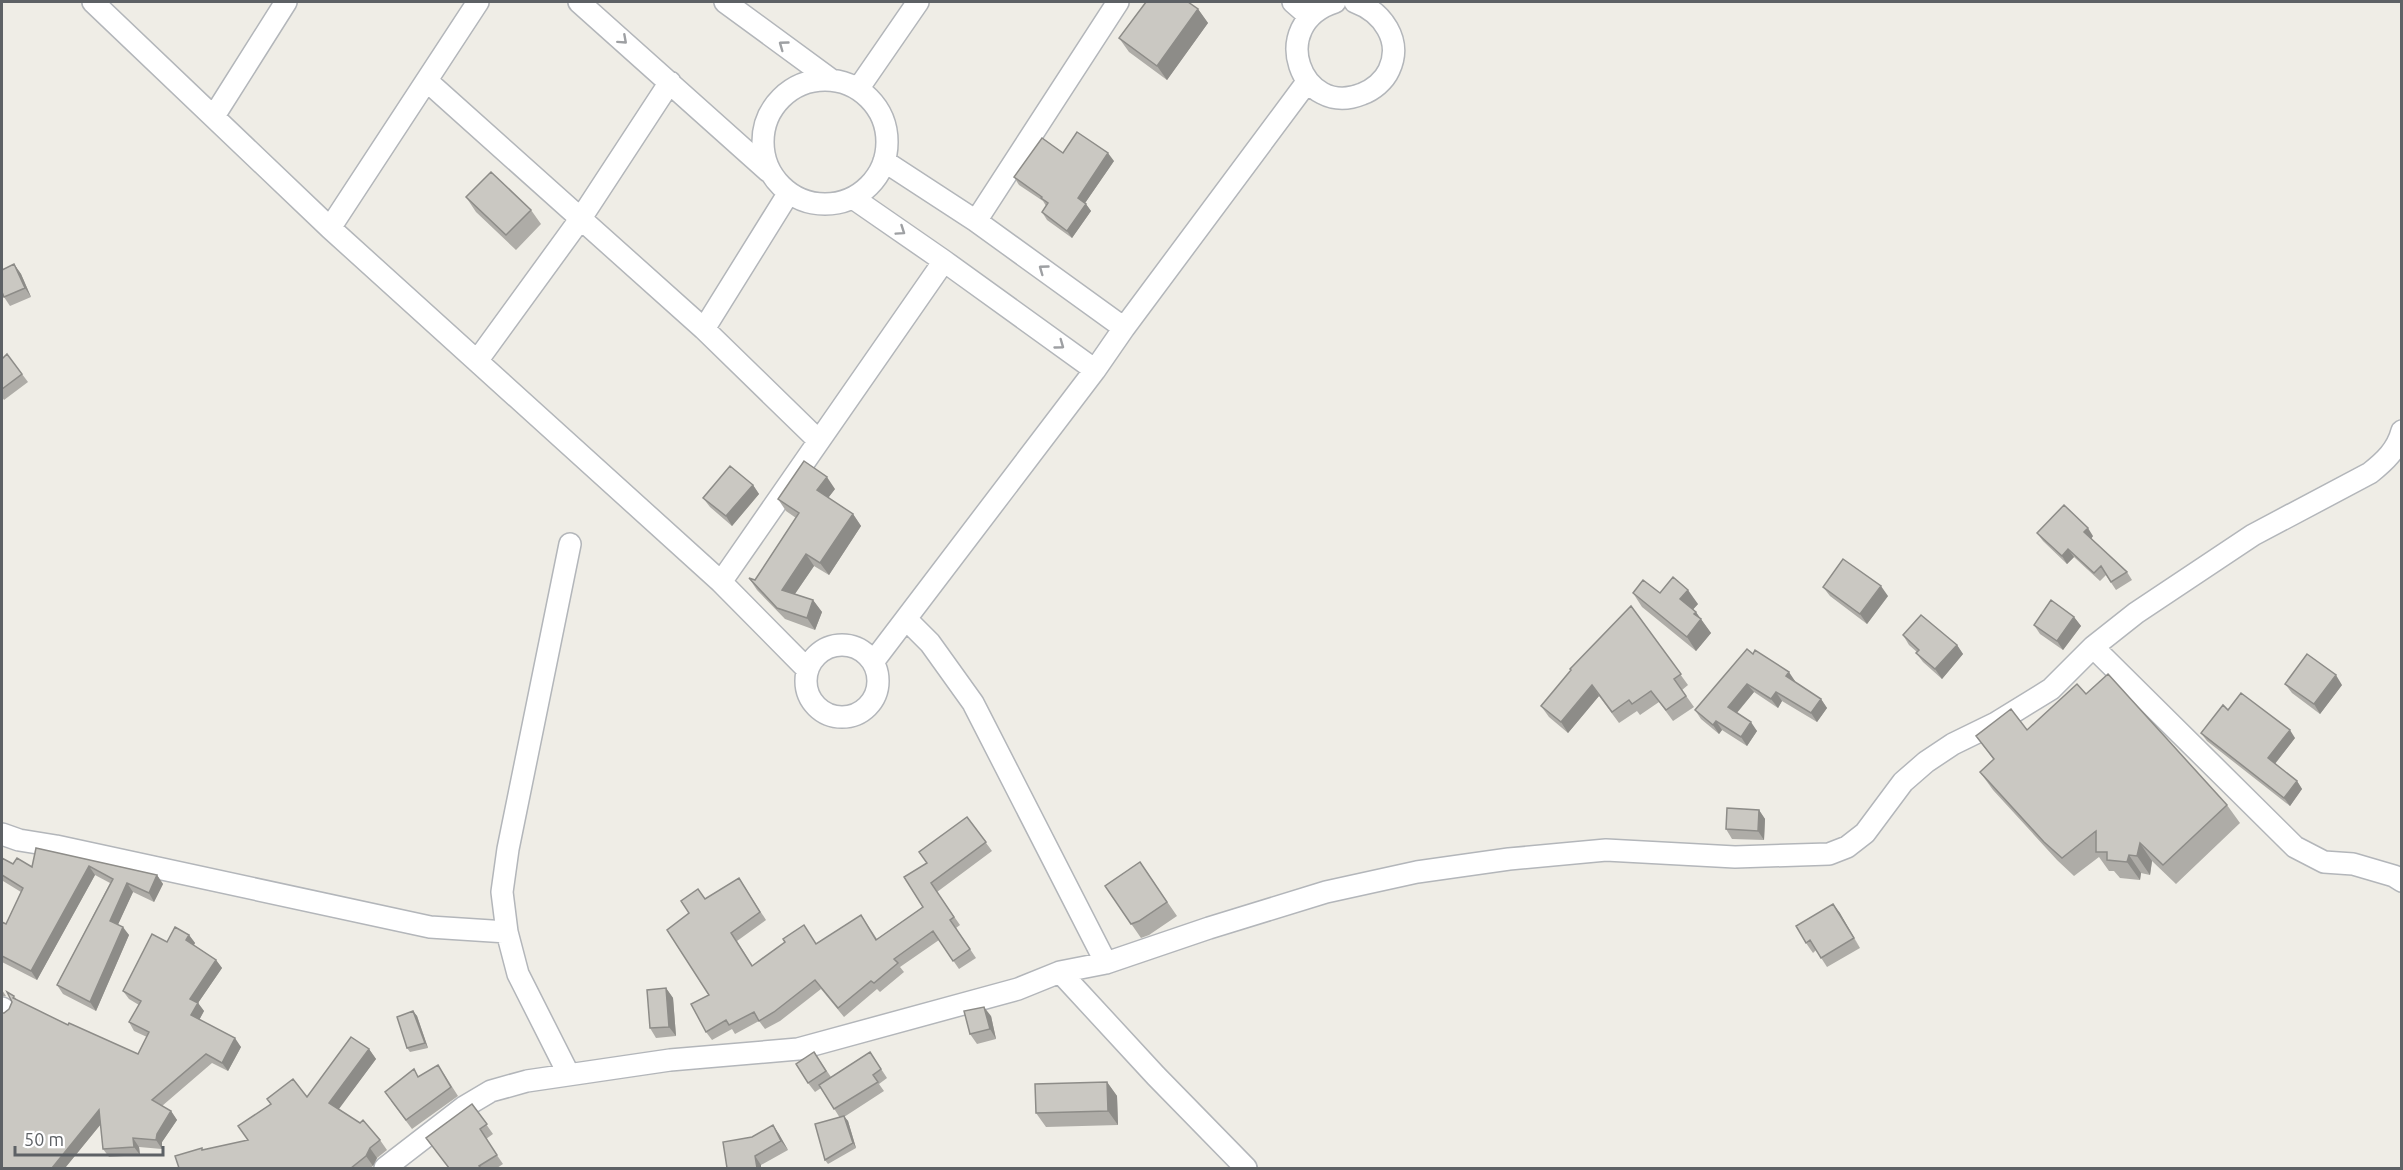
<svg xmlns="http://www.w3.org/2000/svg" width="2403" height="1170" font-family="Ubuntu,sans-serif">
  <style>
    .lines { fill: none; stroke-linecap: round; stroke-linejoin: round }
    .minor-casing { stroke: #b3b6ba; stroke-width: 24 }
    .minor { stroke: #fff; stroke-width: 21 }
    .wall { fill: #aeaca7 }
    .shaded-wall { fill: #8d8c88 }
    .building { fill: #cac8c2; stroke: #8d8c88; stroke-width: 1.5 }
    .oneway { stroke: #9ea0a3 }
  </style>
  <rect width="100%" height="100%" fill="#efede6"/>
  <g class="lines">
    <defs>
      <path id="minor" d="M93 2 330 228 721 582 807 669
        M579 2 768 171
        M725 2 830 79
        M1293 2 1309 16
        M1335 2C1266 24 1301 119 1362 94 1373 90 1384 81 1389 70 1403 40 1382 12 1355 2
        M763 142a62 62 0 1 1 124 0a62 62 0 1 1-124 0Z
        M427 81 704 329 819 441
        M858 89 918 2
        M214 116 286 2
        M884 161 976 221 1124 328
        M853 198 944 261 1095 370
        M976 221 1118 2
        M330 228 478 2
        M704 329 788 194
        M477 361 581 218 670 82
        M721 582 944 261
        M906 619 930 643 973 703 1106 963
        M806 681a36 36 0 1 1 72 0a36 36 0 1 1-72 0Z
        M2093 647 2295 847 2324 862 2353 864 2394 876 2402 881
        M873 662 1095 370 1124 328 1307 82
        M2 834 19 840 56 846 430 927 507 932
        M1060 972 1156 1076 1246 1168
        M2 1008 5 1010
        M568 1073 518 974 507 932 502 892 508 849 570 544
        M385 1168 464 1107 491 1091 527 1081 670 1060 798 1049 1018 989 1060 972 1106 963 1209 928 1326 892 1417 872 1509 859 1606 850 1735 857 1829 854 1847 847 1865 833 1903 782 1926 762 1953 744 1996 723 2051 689 2093 647 2136 613 2253 535 2370 473C2385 461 2397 450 2402 431"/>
    </defs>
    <use href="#minor" class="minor-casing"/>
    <use href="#minor" class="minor"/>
  </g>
  <path class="wall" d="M1198 9 1208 23 1167 80 1129 52 1119 38Z
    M1063 153 1114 161 1085 203 1091 211 1072 238 1047 220 1042 212 1046 206 1043 201 1019 185 1014 177Z
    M466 197 531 210 541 224 516 250 476 212Z
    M14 264 21 274 31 297 10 306 4 297Z
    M2 359 22 374 28 382 4 400 2 397Z
    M753 485 759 494 732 526 710 507 703 498Z
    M835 489 828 498 853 514 861 526 829 575 814 566 795 594 813 600 822 612 815 630 785 619 757 590 749 578 755 580 796 518 786 511 778 499Z
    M2037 533 2093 536 2091 539 2127 572 2132 580 2116 590 2106 575 2100 581 2074 557 2067 564 2043 541Z
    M1823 587 1888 596 1867 624 1830 596Z
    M1633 593H1660L1698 604 1693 609 1711 633 1696 651 1642 607Z
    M1631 606 1688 685 1682 690 1694 707 1673 721 1659 702 1640 715 1637 711 1619 723 1599 696 1568 733 1549 717 1541 706Z
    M2074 617 2081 626 2063 650 2040 634 2034 625Z
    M1903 635 1957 645 1963 654 1942 679 1923 662 1916 653 1917 652 1909 645Z
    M1753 654 1795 681 1794 682 1821 699 1827 708 1817 722 1782 701 1778 708 1754 692 1737 713 1757 731 1747 746 1722 730 1719 734 1701 719 1695 710Z
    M2285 684 2342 685 2320 714 2292 693Z
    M2086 694 2227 805 2240 823 2176 884 2152 861 2150 875 2141 873 2140 880 2120 878 2114 871H2109L2099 857 2074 876 2057 860 1993 790 1980 772 1994 760 1976 736 2027 730Z
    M2228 710 2295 738 2275 764 2297 781 2302 789 2290 806 2207 741 2201 733Z
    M1759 810 1765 819 1764 840 1732 839 1726 829Z
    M967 817 992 851 937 892 960 925 956 928 976 958 959 969 939 940 900 967 904 972 880 992 877 989 844 1017 821 989 780 1021 765 1029 759 1021 735 1034 732 1029 712 1040 706 1032 709 995 689 913 705 899 739 878 766 920 737 941 753 966 816 944 861 915 877 939 923 907 926 863Z
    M36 848 157 875 163 884 154 902 133 892 118 924 129 935 96 1011 63 994 57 985 110 883 95 875 37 980 2 962V922L6 924 21 892 3 881 2 884V858L13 864 32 867Z
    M1140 862 1177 916 1149 935 1141 938 1105 886Z
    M1833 904 1860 948 1827 967 1816 950 1813 953 1806 943Z
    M189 935 195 943 194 945 216 960 222 968 198 1003 204 1011 199 1020 241 1047 228 1071 212 1063 162 1106 171 1111 177 1120 162 1142V1149L139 1147 140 1155 109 1157 103 1149 101 1124 65 1168H2L4 1013 9 1009 14 996 17 1000 68 1025 138 1054 147 1037 134 1031 129 1022 139 1005 129 999 123 991 167 942Z
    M666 988 673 998 676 1036 656 1038 650 1028Z
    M2 990 6 996H2Z
    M413 1011 417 1016 428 1048 410 1052 407 1048Z
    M991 1016 996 1039 977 1044 970 1034Z
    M369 1049 376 1059 338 1109 380 1140 387 1150 377 1158 373 1166 370 1168H179L203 1150 248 1140 307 1097Z
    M814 1052 831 1077 870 1052 887 1078 879 1084 884 1091 844 1117 848 1121 856 1148 828 1164 825 1160 840 1118 821 1088 815 1092 808 1083Z
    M444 1074 458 1096 412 1129 391 1101Z
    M1107 1082 1117 1096 1118 1125 1046 1127 1036 1113Z
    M472 1104 493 1134 486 1139 503 1164 497 1168H449Z
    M773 1125 788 1150 761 1165 727 1168 752 1137Z"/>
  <path class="shaded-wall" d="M1198 9 1208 23 1167 80 1157 66Z
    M1108 153 1114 161 1083 206 1078 198Z
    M1086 204 1091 211 1072 238 1067 231Z
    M14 264 21 274 31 297 25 288Z
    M827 477 835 489 825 502 817 490Z
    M753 485 759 494 732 526 726 516Z
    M853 514 861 526 829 575 820 563Z
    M2088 528 2093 536 2090 540 2084 532Z
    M2068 549 2074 557 2067 564 2062 556Z
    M806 554 814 566 790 601 782 590Z
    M1881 586 1888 596 1867 624 1860 614Z
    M1688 590 1698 604 1690 613 1680 599Z
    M813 600 822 612 815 630 807 618Z
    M1696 612 1711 633 1696 651 1687 637 1694 614Z
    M2074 617 2081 626 2063 650 2057 641Z
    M1957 645 1963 654 1942 679 1935 669Z
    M1789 672 1795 681 1792 685 1786 676Z
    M2336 675 2342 685 2320 714 2314 704Z
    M1747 684 1754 692 1734 716 1728 707Z
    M1592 685 1599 696 1568 733 1561 722Z
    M1776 692 1782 701 1778 708 1771 699Z
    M1821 699 1827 708 1817 722 1811 713Z
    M1716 721 1722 730 1719 734 1713 725Z
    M1751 722 1757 731 1747 746 1741 737Z
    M2290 730 2295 738 2273 766 2268 758Z
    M2297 781 2302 789 2290 806 2284 798Z
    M1759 810 1765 819 1764 840 1758 831Z
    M2140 843 2152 861 2150 875 2137 856Z
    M2129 855 2141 873 2140 880 2127 862Z
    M89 866 95 875 37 980 31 971Z
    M157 875 163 884 154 902 149 893Z
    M127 883 133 892 116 929 110 921Z
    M1833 904 1840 913 1860 948 1854 938Z
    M123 927 129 935 96 1011 90 1002Z
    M189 935 195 943 192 948 186 940Z
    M216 960 222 968 198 1003 204 1011 197 1024 191 1015 190 999Z
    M666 988 673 998 676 1036 669 1027Z
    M984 1007 991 1016 996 1039 990 1029Z
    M413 1011 417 1016 428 1048 425 1043Z
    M235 1038 241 1047 228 1071 222 1063Z
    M369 1049 376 1059 336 1113 329 1103Z
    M1107 1082 1117 1096 1118 1125 1108 1111Z
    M99 1110 105 1119 65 1168H52Z
    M171 1111 177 1120 162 1142V1149L156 1140 157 1134Z
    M844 1116 848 1121 856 1148 853 1143Z
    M773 1125 779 1134 788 1150 781 1141Z
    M133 1138 139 1147 140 1155 134 1147Z
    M370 1148 377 1158 373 1166 366 1156Z
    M755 1156 761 1165V1168H757Z"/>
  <path class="building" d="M1146 2H1188L1198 9 1157 66 1119 38Z
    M1077 132 1108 153 1078 198 1086 204 1067 231 1042 212 1048 203 1041 198 1042 197 1014 177 1042 138 1063 153Z
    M491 172 531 210 506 235 466 197Z
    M14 264 25 288 4 297 2 292V270Z
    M7 354 22 374 2 389V359Z
    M804 461 827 477 817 490 853 514 820 563 806 554 782 590 813 600 807 618 777 608 749 578 755 580 799 513 778 499Z
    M730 466 753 485 726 516 703 498Z
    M2064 505 2088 528 2084 532 2127 572 2111 582 2101 566 2094 573 2068 549 2062 556 2037 533Z
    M1843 559 1881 586 1860 614 1823 587Z
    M1673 577 1688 590 1680 599 1696 612 1694 614 1701 619 1687 637 1633 593 1643 580 1660 593Z
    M2051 600 2074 617 2057 641 2034 625Z
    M1631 606 1681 674 1674 679 1686 696 1666 710 1651 691 1632 704 1629 700 1612 712 1592 685 1561 722 1541 706 1571 670 1570 669Z
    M1921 615 1957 645 1935 669 1916 653 1919 650 1903 635Z
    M1747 649 1753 654 1755 650 1789 672 1786 676 1821 699 1811 713 1776 692 1771 699 1747 684 1728 707 1751 722 1741 737 1716 721 1713 725 1695 710Z
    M2307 654 2336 675 2314 704 2285 684Z
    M2108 674 2227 805 2163 865 2140 843 2137 856 2129 855 2127 862 2107 860V852H2096V831L2062 858 2044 842 1980 772 1994 759 1976 736 2011 709 2027 730 2077 684 2086 694Z
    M2241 693 2290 730 2268 758 2297 781 2284 798 2201 733 2223 705 2228 710Z
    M1727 808 1759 810 1758 831 1726 829Z
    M967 817 986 842 931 883 954 917 950 920 970 949 953 961 933 931 894 959 898 963 874 983 871 981 838 1008 815 980 774 1012 759 1021 754 1012 729 1025 726 1020 706 1032 691 1004 709 995 667 930 689 913 681 901 698 889 705 899 739 878 760 912 731 933 752 966 785 942 783 939 804 925 816 944 861 915 876 940 923 907 904 877 927 863 919 852Z
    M36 848 157 875 149 893 127 883 110 921 123 927 90 1002 57 985 113 879 89 866 31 971 2 956V922L6 924 23 888 2 875V858L13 864 17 858 32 867Z
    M1140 862 1167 902 1139 921 1131 924 1105 886Z
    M1833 904 1854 938 1821 958 1810 940 1806 943 1796 926Z
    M175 927 189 935 186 940 216 960 190 999 198 1003 191 1015 235 1038 222 1063 206 1054 152 1100 171 1111 157 1134 156 1140 133 1138 134 1147 103 1149 99 1110 52 1168H58H2V1013H4L9 1009 12 1002 7 992 14 996 13 998 68 1025 69 1023 138 1054 149 1032 129 1022 141 1001 123 991 152 934 167 942Z
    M666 988 669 1027 650 1028 647 990Z
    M984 1007 990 1029 970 1034 964 1011Z
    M413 1011 425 1043 407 1048 397 1017Z
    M351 1037 369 1049 329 1103 360 1123 363 1120 380 1140 370 1148 366 1156 351 1168H179L175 1156 202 1148V1150L248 1140 238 1126 271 1104 267 1099 293 1079 307 1097Z
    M814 1052 826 1071 808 1083 796 1064Z
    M870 1052 881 1069 873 1075 878 1082 834 1109 819 1085Z
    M438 1065 451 1087 406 1120 385 1092 414 1069 418 1077Z
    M1107 1082 1108 1111 1036 1113 1035 1084Z
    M472 1104 487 1124 480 1129 497 1155 479 1166 481 1168H449L426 1138Z
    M844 1116 853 1143 825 1160 815 1124Z
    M773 1125 781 1141 755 1156 757 1168H727L723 1142 752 1137Z"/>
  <defs><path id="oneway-chevron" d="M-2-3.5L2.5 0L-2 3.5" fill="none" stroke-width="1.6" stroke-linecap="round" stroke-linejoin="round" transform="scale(1.5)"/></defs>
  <g class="oneway">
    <use href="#oneway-chevron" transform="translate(623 40) rotate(42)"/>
    <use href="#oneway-chevron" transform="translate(783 45) rotate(-144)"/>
    <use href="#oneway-chevron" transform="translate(901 231) rotate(34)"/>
    <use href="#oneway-chevron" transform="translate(1043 269) rotate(-144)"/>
    <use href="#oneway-chevron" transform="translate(1060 345) rotate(36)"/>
  </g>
  <rect width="2403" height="1170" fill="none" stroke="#5d6165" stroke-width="6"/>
  <path d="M15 1146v9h148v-9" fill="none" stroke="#5d6165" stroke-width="3"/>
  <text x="24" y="1146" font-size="18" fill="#5d6165" stroke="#ffffff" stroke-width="4.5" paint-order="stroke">50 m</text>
</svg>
